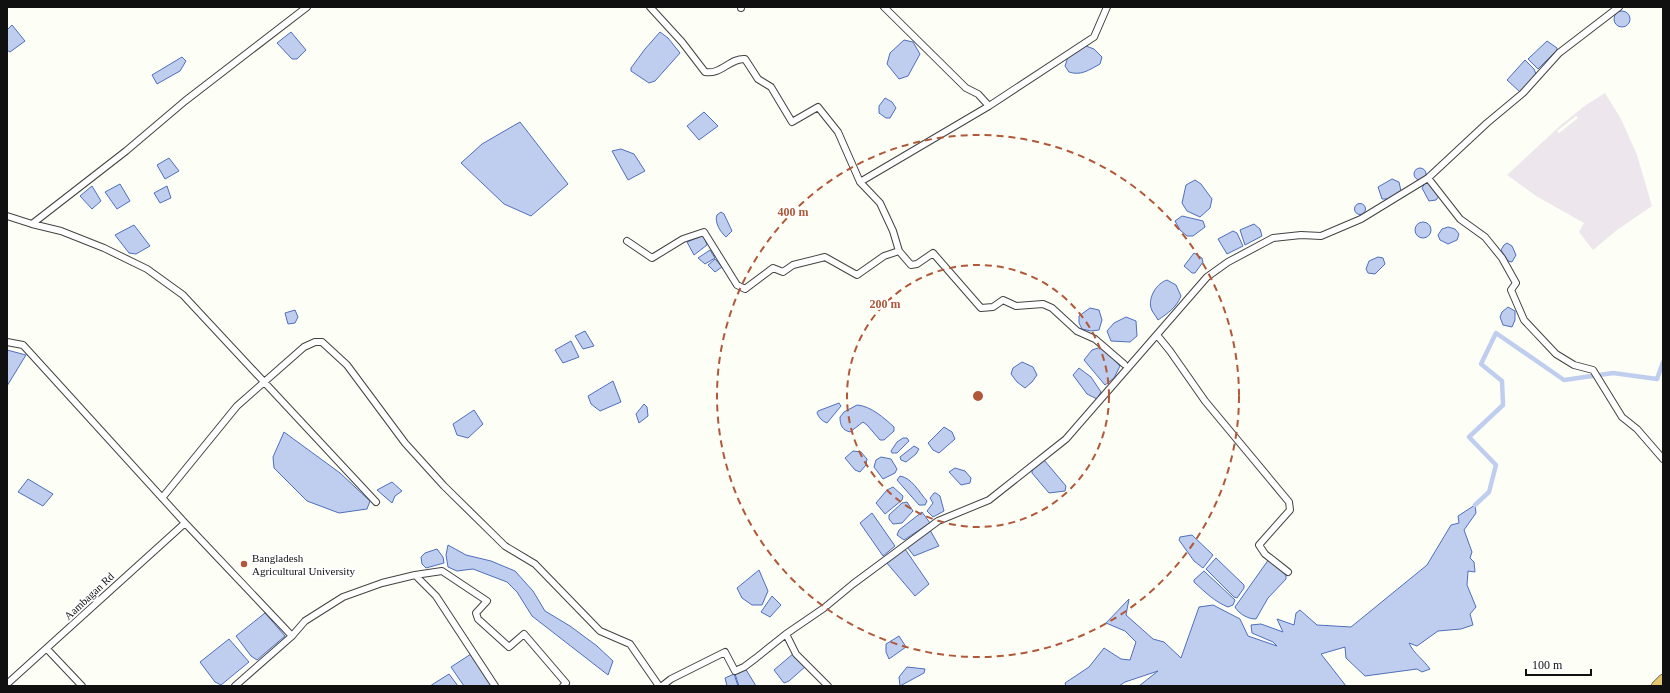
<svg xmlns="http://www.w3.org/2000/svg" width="1670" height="693" font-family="'Times New Roman',serif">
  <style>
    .industrial { fill: #ede6ec; fill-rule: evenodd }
    .water { fill: #bfceef; stroke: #4f6fbd }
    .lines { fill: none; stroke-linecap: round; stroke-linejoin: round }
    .canal { stroke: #bfceef; stroke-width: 4.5 }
    .minor-casing { stroke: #434343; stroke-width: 8 }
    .highway-casing { stroke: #212121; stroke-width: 10 }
    .minor { stroke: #fff; stroke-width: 6 }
    .highway { stroke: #e2c76e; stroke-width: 9 }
    .ring { fill: none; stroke: #b05839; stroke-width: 2; stroke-dasharray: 7 5 }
    .poi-dot { fill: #b05839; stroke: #fff; stroke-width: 1.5 }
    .labels { text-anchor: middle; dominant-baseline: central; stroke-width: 4; stroke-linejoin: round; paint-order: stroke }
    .poi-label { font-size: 11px; fill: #101010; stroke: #fff; text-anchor: start }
    .street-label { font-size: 11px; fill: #101010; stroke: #fff }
    .centre { fill: #b05839; stroke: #fff; stroke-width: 2 }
    .ring-label { font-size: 12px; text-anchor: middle; font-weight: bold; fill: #b05839; stroke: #fff; stroke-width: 4; stroke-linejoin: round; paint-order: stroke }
  </style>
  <rect width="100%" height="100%" fill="#fdfef5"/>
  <path class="industrial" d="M1605 93 1621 119 1637 155 1652 206 1617 230 1593 250 1579 232 1584 223 1536 196 1507 175 1561 125 1586 105ZM1576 116 1578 118 1559 133 1557 131Z"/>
  <path class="water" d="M1614 19a8 8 0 1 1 16 0a8 8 0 1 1-16 0Z
    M12 25 25 41 10 52 7 50V30Z
    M291 32 306 50 297 59H292L277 43Z
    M660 32 668 38 680 53 655 81 649 83 631 71V68L645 49Z
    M904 40 913 42 920 54 908 76 899 79 887 64 890 53Z
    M1547 41 1557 48V50L1538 69 1528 59Z
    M1086 46 1094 49 1102 57 1100 64C1089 70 1081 76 1069 72L1065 66 1068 57Z
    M182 57 186 61 180 71 157 84 152 75Z
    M1525 60 1534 69 1536 74 1520 92 1507 80Z
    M885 98 892 102 896 108 890 118H886L879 113V106Z
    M704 112 718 126 699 140 687 126Z
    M520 122 568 184 531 216 504 204 461 163 482 144Z
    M621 149 634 154 645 171 628 180 612 151Z
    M169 158 179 171 165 179 157 165Z
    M1414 174a6 6 0 1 1 12 0a6 6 0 1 1-12 0Z
    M1392 179 1399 182 1401 191 1390 199H1382L1378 187Z
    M1195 180 1201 184 1212 199 1210 208 1200 217 1187 211 1182 203 1186 185Z
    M1425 183H1429L1440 195 1436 200 1429 201 1422 188Z
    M120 184 130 201 117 209 105 192Z
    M92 186 101 201 92 209 80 196Z
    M167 186 171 198 160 203 154 193Z
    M1354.5 209a5.5 5.5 0 1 1 11 0a5.5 5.5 0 1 1-11 0Z
    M721 212 724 214 732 231 726 237C721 233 714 222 717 215Z
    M1182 216 1203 221 1205 227 1193 236H1187L1180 230 1175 221Z
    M1415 230a8 8 0 1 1 16 0a8 8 0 1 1-16 0Z
    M1254 224 1260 229 1262 236 1245 245 1240 230Z
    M134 225 150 246 136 254 129 253 115 235Z
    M1448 227 1455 229 1459 234 1457 240 1448 244 1440 240 1438 235 1442 229Z
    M1233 231 1237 233 1243 246 1227 254 1218 239Z
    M704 235 707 245 694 255 687 242Z
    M1507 243 1512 246 1516 255 1512 262 1508 261 1501 250 1504 245Z
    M710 250 715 258 705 264 698 258Z
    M1194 253 1202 258 1203 262 1195 273H1192L1184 266Z
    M1378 257 1383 258 1385 264 1375 274 1368 273 1366 269 1369 261Z
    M715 259 722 267 715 272 708 265Z
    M1167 280 1176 285 1181 296C1176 308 1168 313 1158 320 1156 316 1152 312 1151 308 1148 297 1157 283 1167 280Z
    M1508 307 1515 311V320L1512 327 1503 325 1500 317 1502 312Z
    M1090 308 1099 310 1102 320 1099 330 1091 331 1082 329 1079 323V316Z
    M295 310 298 317 295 323 288 324 285 313Z
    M1126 317 1136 321 1137 336 1130 342 1111 341 1107 331 1114 323Z
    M585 331 594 346 583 349 575 336Z
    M571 341 579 357 563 363 555 350Z
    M1101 347 1120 366 1114 378 1105 385 1084 360 1092 350Z
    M7 350 26 355 7 386Z
    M1022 362 1033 367 1037 375 1032 382 1025 388 1017 382 1011 374 1013 368Z
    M1079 368 1091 377 1101 392 1097 399 1087 394 1073 375Z
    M613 381 621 402 600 411 591 404 588 396Z
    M839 403 841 406 827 423C822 421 819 418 817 413L818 411Z
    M644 404 647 407 648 416 639 423 636 414Z
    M857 405C871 406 884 418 894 427V431L884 440H880L867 425 863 422 850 432C842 430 840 425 840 417L844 412Z
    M474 410 483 424 468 438 457 435 453 424Z
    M944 427 952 432 955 439 939 453 933 450 928 443Z
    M284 432 340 473 370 501 367 509 339 513 307 501 274 468 273 457Z
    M903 438H907L909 441 897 453H892L891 451 897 442Z
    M914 446 919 449 916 454 906 462 901 460 900 457Z
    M853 451 861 452 867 459 866 465 860 472 855 470 845 458Z
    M881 457 891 459 897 469 895 473 883 479 874 467 876 460Z
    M1044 460 1066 486 1065 491 1049 493 1032 473V470Z
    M955 468 965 471 971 478 970 483 961 485 949 472Z
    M900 476C912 478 919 492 927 501L925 505H919L897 480Z
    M28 479 53 494 43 506 18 492Z
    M392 482 402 491 395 496 392 503 377 490Z
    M893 487 903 496 902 500 885 514 876 503 887 490Z
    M934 493H936L940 496 944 511 933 517 927 511 933 503 930 498Z
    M907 502 913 511 902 523 893 524 889 519V515L902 503Z
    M1475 505 1476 513 1464 530 1472 552 1470 558 1474 562 1475 572 1468 571 1467 585 1476 607 1470 614 1473 625 1461 629 1438 631 1417 646 1409 643C1414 654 1423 659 1430 669L1422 672 1417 669 1365 676 1346 658 1345 647 1321 654 1346 686H1139L1158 671 1125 682 1119 686H1066L1065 683 1089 667 1104 648 1121 659 1130 660 1136 642 1125 631 1106 623 1129 599 1126 615 1153 639 1164 642 1181 658 1199 607 1213 605 1240 619 1248 636 1277 646 1273 642 1252 633 1251 625 1261 624 1283 632 1277 619 1294 625 1296 613 1300 610 1317 625 1351 627 1427 565 1451 525 1459 523 1458 516Z
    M922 512 930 523 904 540 897 535 899 530Z
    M872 513 895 546 883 556 860 523Z
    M930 530 939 546 914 556 907 547Z
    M1192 535 1213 555 1203 568 1194 561 1179 540 1180 537Z
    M448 545 466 555 491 561 515 571 533 591 545 611 570 626 597 646 613 661 608 675 532 616 517 592 507 582 473 569 457 571 448 567 446 555Z
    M437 549 443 557 444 563 426 568 422 564 421 557 425 553Z
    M905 549 929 584 915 596 886 562Z
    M1216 558 1244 585V588L1237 598 1234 597 1206 569Z
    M1269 559 1286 575V579L1268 598 1256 619C1248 619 1239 614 1235 607Z
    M759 570 768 591 762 605H752L742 598 737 588Z
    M1204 571 1235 600 1233 605 1228 607C1215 602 1205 592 1194 582V580Z
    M772 596 781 605 770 617 761 612Z
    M265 613 285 636 257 660 251 656 236 636Z
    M899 636 906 647 889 659 886 652V644Z
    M229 639 249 662 221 685 215 682 200 662Z
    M794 653 806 666 789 681 784 683 774 670Z
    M471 654 492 686H464L451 667Z
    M907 667 925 669 924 673 900 686 899 677Z
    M745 668 756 686H739L735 674Z
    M449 674 458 686H430Z
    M734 674 738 686H727L725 678Z"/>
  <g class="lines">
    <path class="canal" d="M1475 505 1489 492 1496 465 1469 437 1503 405 1502 381 1481 364 1496 333 1564 380 1613 373 1657 379 1663 362"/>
    <defs>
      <path id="minor" d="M650 7 682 42 705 72C721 75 730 58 745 59L758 79 771 87 792 122 818 107 838 132 860 182 880 203 893 231 899 251 911 265 917 264 933 253 981 308 993 307 1003 300 1016 306 1043 304 1052 308 1077 331 1095 339 1124 364
        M741 8V7
        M989 106 1094 37 1107 7
        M1428 178 1487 123 1523 93 1559 53 1619 7
        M860 182 989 106 978 94 966 88 884 7
        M7 216 32 224 126 151 185 101 307 7
        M32 224 61 231 104 248 147 269 183 295 376 502
        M627 241 652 258 683 239 704 232 737 285 745 289 773 268 783 272 793 265 825 257 857 275 884 256 899 251
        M1157 335 1170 351 1205 401 1289 502 1290 510 1259 545 1265 554 1288 572
        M7 342 23 345 185 523 292 636
        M162 498 237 406 304 347 315 342H322L347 365 405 443 444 486 505 546 535 564 600 631 630 644 659 686
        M415 575 442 571 487 601 476 613 478 619 509 647 524 634 566 683 563 686
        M786 634 796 654 828 686
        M47 649 82 686
        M7 684 185 523
        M235 686 292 636 305 621 343 597 382 583 415 575 436 596 495 686
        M662 686 671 679 725 652 735 671 744 667 756 658 786 634 824 608 853 584 938 521 989 500 1066 439 1207 277 1228 262 1273 238 1301 235 1321 236 1361 219 1428 178 1460 219 1485 237 1502 258 1516 283 1511 290 1524 320 1556 354 1574 365 1593 370 1622 417 1637 429 1663 459"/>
      <path id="highway" d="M1656 686 1663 679"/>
    </defs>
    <use href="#minor" class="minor-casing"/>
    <use href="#highway" class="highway-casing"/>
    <use href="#minor" class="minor"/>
    <use href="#highway" class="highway"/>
  </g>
  <g class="ring">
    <circle cx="978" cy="396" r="131"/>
    <circle cx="978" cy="396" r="261"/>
  </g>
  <circle class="poi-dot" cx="244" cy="564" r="4"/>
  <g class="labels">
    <g class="poi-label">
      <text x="252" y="558">Bangladesh<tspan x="252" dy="13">Agricultural University</tspan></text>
    </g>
    <g class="street-label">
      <text transform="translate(89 596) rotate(-43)">Aambagan Rd</text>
    </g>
  </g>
  <circle cx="978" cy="396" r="6" class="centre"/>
  <g class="ring-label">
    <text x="793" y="216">400 m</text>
    <text x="885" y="308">200 m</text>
  </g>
  <rect width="1670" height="693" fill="none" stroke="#101010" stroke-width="16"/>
  <path d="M1526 669v6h65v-6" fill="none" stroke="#101010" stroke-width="2"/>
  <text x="1532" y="669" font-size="12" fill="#101010" stroke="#ffffff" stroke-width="3" paint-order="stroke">100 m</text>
</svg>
